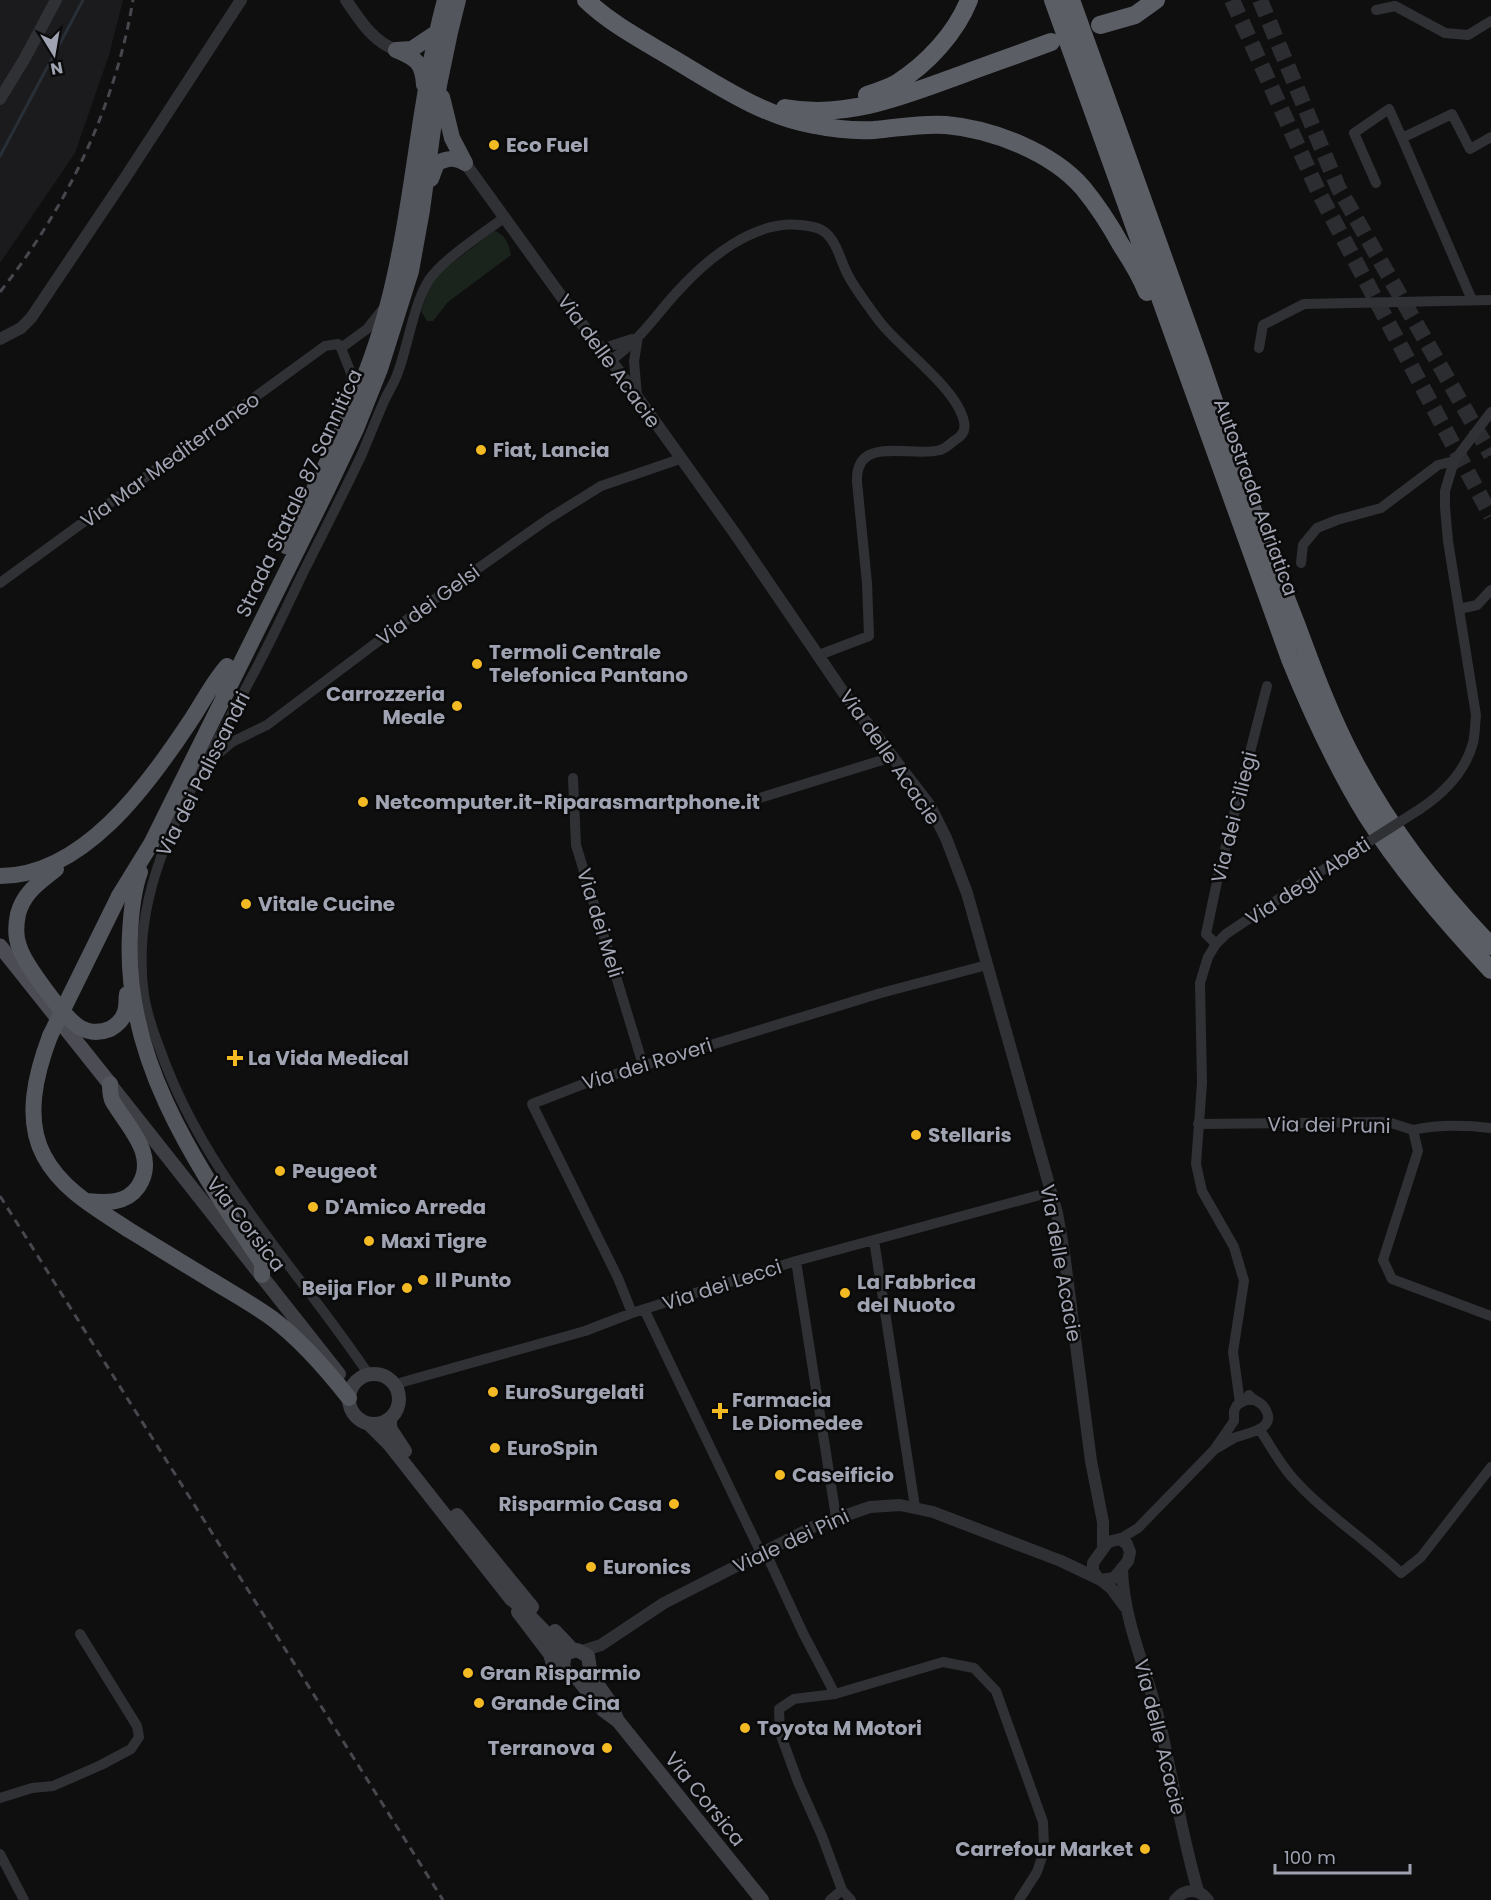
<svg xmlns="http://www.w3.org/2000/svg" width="1491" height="1900" font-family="Poppins,sans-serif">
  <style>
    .built { fill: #1b1b1d }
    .green { fill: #1b231d }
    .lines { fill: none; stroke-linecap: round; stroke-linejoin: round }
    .stream { stroke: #282f36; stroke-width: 3 }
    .trunk-tunnel { stroke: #2c2d30; stroke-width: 16; stroke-dasharray: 16 8; stroke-linecap: butt }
    .minor { stroke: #303135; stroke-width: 10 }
    .tertiary { stroke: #303135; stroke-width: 12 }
    .secondary { stroke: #3e3f45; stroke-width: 14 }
    .primary { stroke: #4c4d54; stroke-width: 15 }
    .trunk { stroke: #54565d; stroke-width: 16 }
    .motorway { stroke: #5c5e66; stroke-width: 18 }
    .rail { stroke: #47484e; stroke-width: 3; stroke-dasharray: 8 6; stroke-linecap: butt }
    .minor-bridge { stroke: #303135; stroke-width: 10 }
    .trunk-bridge { stroke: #54565d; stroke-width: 16 }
    .poi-dot { fill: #f4ba23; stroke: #0a0a0b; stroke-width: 2 }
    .labels { text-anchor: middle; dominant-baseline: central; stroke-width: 5; stroke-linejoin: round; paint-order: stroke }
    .poi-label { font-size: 20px; font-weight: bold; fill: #a0a4b2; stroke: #0a0a0b; text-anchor: start }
    .street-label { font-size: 20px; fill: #a0a4b2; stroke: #0a0a0b }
  </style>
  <rect width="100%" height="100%" fill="#0f0f10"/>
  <path class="built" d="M0 0H123L109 55 75 153 0 263Z"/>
  <path class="green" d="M494 231C506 234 509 245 511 255L448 302 433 321H427L421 311 431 284 439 273Z"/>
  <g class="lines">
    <path class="stream" d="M0 156 83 0"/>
    <path class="trunk-tunnel" d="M1232 0 1319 193 1491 516
      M1260 0 1338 187 1491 455"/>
    <path class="minor" d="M1376 10 1395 6 1445 33 1468 35 1491 21
      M1376 183 1354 133 1389 109 1402 138
      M1472 300 1402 138 1452 114 1470 149 1491 137
      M341 348 367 329 382 310
      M341 348 351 373 352 400
      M1259 348 1263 325 1304 304 1491 300
      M601 349 632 339
      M611 361C620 353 630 346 638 337 652 323 663 307 677 292 706 260 753 220 800 225 809 226 819 227 826 233 838 244 841 263 849 277 858 293 869 307 880 322 901 349 958 389 964 422 966 430 962 436 955 440 951 443 945 449 940 450 910 458 855 434 857 482L867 583 869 636 819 655
      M637 396 634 361 638 337
      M1301 563 1303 545 1317 528 1337 520 1381 508 1438 465 1454 461
      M0 583 325 346 338 344 341 348
      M1459 609 1477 605 1491 590
      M211 760 232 742 267 725 429 603 548 519 601 486 680 459
      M573 778 576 845 643 1065
      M750 801 892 757
      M1420 809C1444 793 1465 772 1473 743 1475 735 1475 724 1476 715L1448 541 1445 507V491L1454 461 1491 412
      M1216 944 1206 934 1218 877 1267 686
      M1198 1124 1388 1122 1413 1130 1418 1151 1383 1260 1392 1279 1491 1316
      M1413 1130C1439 1124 1465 1125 1491 1128
      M874 1240 915 1507
      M796 1261 836 1517
      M644 1309 761 1553
      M632 1313 618 1278 532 1104 586 1083 881 993 987 965
      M369 1375C298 1269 204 1174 161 1052 154 1034 147 1014 144 995 127 878 199 779 250 680 268 647 284 613 300 579 321 537 342 496 362 454 370 435 377 417 385 399 389 391 394 383 397 375 408 347 413 305 429 280 442 260 485 232 505 217
      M395 1386 403 1382 585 1331 632 1313 796 1261 1051 1192
      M1240 1403 1233 1352 1244 1281 1234 1247 1202 1191 1196 1164 1202 1083 1200 983 1208 957 1216 944 1226 934 1316 874 1351 853
      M1260 1430C1270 1445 1279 1462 1291 1476 1323 1513 1366 1539 1401 1573L1421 1557 1491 1467
      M1217 1448C1223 1445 1228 1441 1234 1438 1245 1433 1280 1430 1264 1407 1260 1401 1253 1401 1249 1395
      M1120 1539 1138 1528 1214 1450 1234 1421V1411L1237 1405 1246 1400H1252
      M765 1551 803 1633 835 1694
      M0 1798 32 1788 53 1786 101 1765 131 1749 139 1737 137 1726 80 1634
      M0 1854 24 1900
      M830 1900 842 1890
      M851 1900 842 1890 822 1836 798 1782 780 1733 779 1709 794 1699 835 1694 943 1662 974 1668 996 1691 1043 1822 1044 1846 1042 1857 1037 1872 1019 1900"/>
    <path class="tertiary" d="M346 0C360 20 372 41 396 50
      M0 99 25 58 56 0
      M465 163 574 314 618 370 736 535 843 692 930 806 946 838 967 893 1057 1213 1064 1253 1091 1461 1103 1522V1549
      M0 339 21 328 31 318 125 178 241 0
      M1122 1568C1123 1621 1148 1673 1160 1724 1173 1780 1182 1836 1198 1891
      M1101 1580 1111 1588 1125 1607
      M582 1651 601 1645 664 1603 815 1526 870 1507 900 1505 933 1512 1061 1561 1101 1580 1114 1578 1128 1561 1130 1552 1127 1544 1120 1539 1108 1542 1093 1563V1571L1098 1578
      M1175 1900C1185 1888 1199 1888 1208 1900"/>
    <path class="secondary" d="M110 1084 339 1374
      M349 1399a25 25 0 1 1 50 0a25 25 0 1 1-50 0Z
      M390 1418V1428L405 1451
      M369 1424 389 1444 511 1599 520 1606 552 1639 564 1659 563 1667 567 1673 576 1677 603 1710 618 1721 762 1900
      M457 1515 532 1607
      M518 1612 550 1654 555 1671
      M555 1631 573 1650
      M567 1653 577 1650 588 1656 591 1675 610 1702 617 1719"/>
    <path class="primary" d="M0 946 110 1084"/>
    <path class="trunk" d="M396 50C416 58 423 63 424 85
      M396 50 412 49 436 33
      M442 97 452 138 465 163
      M431 179 437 163C448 158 454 157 465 163
      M286 546C325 467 366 389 388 304 414 204 418 100 445 0
      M56 869C39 883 24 892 18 914 16 924 15 936 19 946 24 964 64 1017 79 1027 89 1033 100 1033 110 1029 117 1025 123 1020 125 1012 127 1006 126 1000 127 994
      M140 872C133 891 131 914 130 934 123 1059 196 1164 262 1263V1275
      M0 876C83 876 148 785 189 723 202 704 212 683 227 666
      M119 896 151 844 327 490 356 429 380 369 411 271 422 210 439 85 450 32 458 0
      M50 1036C36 1073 24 1119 44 1156 62 1190 97 1209 129 1230 157 1247 184 1264 211 1280 232 1293 254 1305 273 1319 302 1341 327 1370 349 1398
      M87 1201C106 1203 126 1204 138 1187 159 1156 128 1127 113 1102 110 1097 110 1090 110 1084"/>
    <path class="motorway" d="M586 0C611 24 642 40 672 58 716 84 764 117 815 125 834 129 854 131 874 130 898 128 922 123 946 125 992 129 1052 152 1083 188 1097 205 1110 225 1121 245 1131 260 1140 275 1147 292
      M1053 0 1290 659C1312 713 1336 766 1367 816 1402 871 1446 922 1491 970
      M1071 0C1114 120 1158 240 1200 360 1230 449 1262 538 1297 626 1314 672 1331 718 1354 761 1390 829 1438 891 1491 946
      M1100 25 1135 15 1156 0
      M867 95C876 92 888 88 897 83 927 64 956 33 969 0
      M785 108C844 119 901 97 955 77 987 65 1019 54 1051 42"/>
    <path class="rail" d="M0 292C67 207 115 107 133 0
      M0 1196 443 1900"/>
    <path class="minor-bridge" d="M1351 853 1420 809"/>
    <path class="trunk-bridge" d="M50 1036 119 896"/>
  </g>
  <g class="poi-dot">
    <circle cx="494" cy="145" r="6"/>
    <circle cx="481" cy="450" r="6"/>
    <circle cx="477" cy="664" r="6"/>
    <circle cx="457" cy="706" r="6"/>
    <circle cx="363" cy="802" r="6"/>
    <circle cx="246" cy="904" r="6"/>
    <path d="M232 1049h6v6h6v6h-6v6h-6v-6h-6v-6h6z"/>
    <circle cx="916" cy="1135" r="6"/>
    <circle cx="280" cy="1171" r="6"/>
    <circle cx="313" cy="1207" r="6"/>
    <circle cx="369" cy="1241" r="6"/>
    <circle cx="423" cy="1280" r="6"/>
    <circle cx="407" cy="1288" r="6"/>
    <circle cx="845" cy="1293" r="6"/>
    <circle cx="493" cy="1392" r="6"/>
    <path d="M717 1402h6v6h6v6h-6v6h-6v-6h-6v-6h6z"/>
    <circle cx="495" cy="1448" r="6"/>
    <circle cx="780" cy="1475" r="6"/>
    <circle cx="674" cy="1504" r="6"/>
    <circle cx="591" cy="1567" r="6"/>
    <circle cx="468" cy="1673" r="6"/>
    <circle cx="479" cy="1703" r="6"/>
    <circle cx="745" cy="1728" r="6"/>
    <circle cx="607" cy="1748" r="6"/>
    <circle cx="1145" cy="1849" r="6"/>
  </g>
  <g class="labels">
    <g class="poi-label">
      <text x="506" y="145">Eco Fuel</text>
      <text x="493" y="450">Fiat, Lancia</text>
      <text x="489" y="652">Termoli Centrale<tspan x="489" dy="23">Telefonica Pantano</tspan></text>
      <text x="445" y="694" text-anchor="end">Carrozzeria<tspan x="445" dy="23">Meale</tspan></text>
      <text x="375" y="802">Netcomputer.it-Riparasmartphone.it</text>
      <text x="258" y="904">Vitale Cucine</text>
      <text x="248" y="1058">La Vida Medical</text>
      <text x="928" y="1135">Stellaris</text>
      <text x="292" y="1171">Peugeot</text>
      <text x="325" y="1207">D'Amico Arreda</text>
      <text x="381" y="1241">Maxi Tigre</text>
      <text x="435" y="1280">Il Punto</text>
      <text x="857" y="1282">La Fabbrica<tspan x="857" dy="23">del Nuoto</tspan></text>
      <text x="395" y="1288" text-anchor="end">Beija Flor</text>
      <text x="505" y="1392">EuroSurgelati</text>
      <text x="732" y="1400">Farmacia<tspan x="732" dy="23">Le Diomedee</tspan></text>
      <text x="507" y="1448">EuroSpin</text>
      <text x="792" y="1475">Caseificio</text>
      <text x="662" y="1504" text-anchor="end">Risparmio Casa</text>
      <text x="603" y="1567">Euronics</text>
      <text x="480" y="1673">Gran Risparmio</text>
      <text x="491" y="1703">Grande Cina</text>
      <text x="757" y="1728">Toyota M Motori</text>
      <text x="595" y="1748" text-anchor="end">Terranova</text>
      <text x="1133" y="1849" text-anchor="end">Carrefour Market</text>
    </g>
    <g class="street-label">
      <text transform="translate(609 361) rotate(54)">Via delle Acacie</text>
      <text transform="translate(170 460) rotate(-36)">Via Mar Mediterraneo</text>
      <text transform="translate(299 493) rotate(-65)">Strada Statale 87 Sannitica</text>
      <text transform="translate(1256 497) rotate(70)">Autostrada Adriatica</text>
      <text transform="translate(428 605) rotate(-36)">Via dei Gelsi</text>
      <text transform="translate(890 757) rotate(55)">Via delle Acacie</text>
      <text transform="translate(203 774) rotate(-63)">Via dei Palissandri</text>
      <text transform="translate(1234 817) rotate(-76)">Via dei Ciliegi</text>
      <text transform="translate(1308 881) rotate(-33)">Via degli Abeti</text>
      <text transform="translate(600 923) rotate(73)">Via dei Meli</text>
      <text transform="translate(647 1064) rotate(-17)">Via dei Roveri</text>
      <text transform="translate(1329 1125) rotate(1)">Via dei Pruni</text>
      <text transform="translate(246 1224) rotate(52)">Via Corsica</text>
      <text transform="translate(1061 1263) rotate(80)">Via delle Acacie</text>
      <text transform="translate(722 1285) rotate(-18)">Via dei Lecci</text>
      <text transform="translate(791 1541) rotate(-25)">Viale dei Pini</text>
      <text transform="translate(1160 1737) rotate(76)">Via delle Acacie</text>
      <text transform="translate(705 1799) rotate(51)">Via Corsica</text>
    </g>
  </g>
  <g transform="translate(54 54) rotate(169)" stroke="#0a0a0b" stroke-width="4.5" paint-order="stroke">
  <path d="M0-4.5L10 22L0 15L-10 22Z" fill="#a0a4b2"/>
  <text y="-9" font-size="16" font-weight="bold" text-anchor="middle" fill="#a0a4b2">N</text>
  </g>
  <path d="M1275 1864v9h135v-9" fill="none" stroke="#a0a4b2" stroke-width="3"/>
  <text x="1284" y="1864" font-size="18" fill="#a0a4b2" stroke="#0a0a0b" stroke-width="4.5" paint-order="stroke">100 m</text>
</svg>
